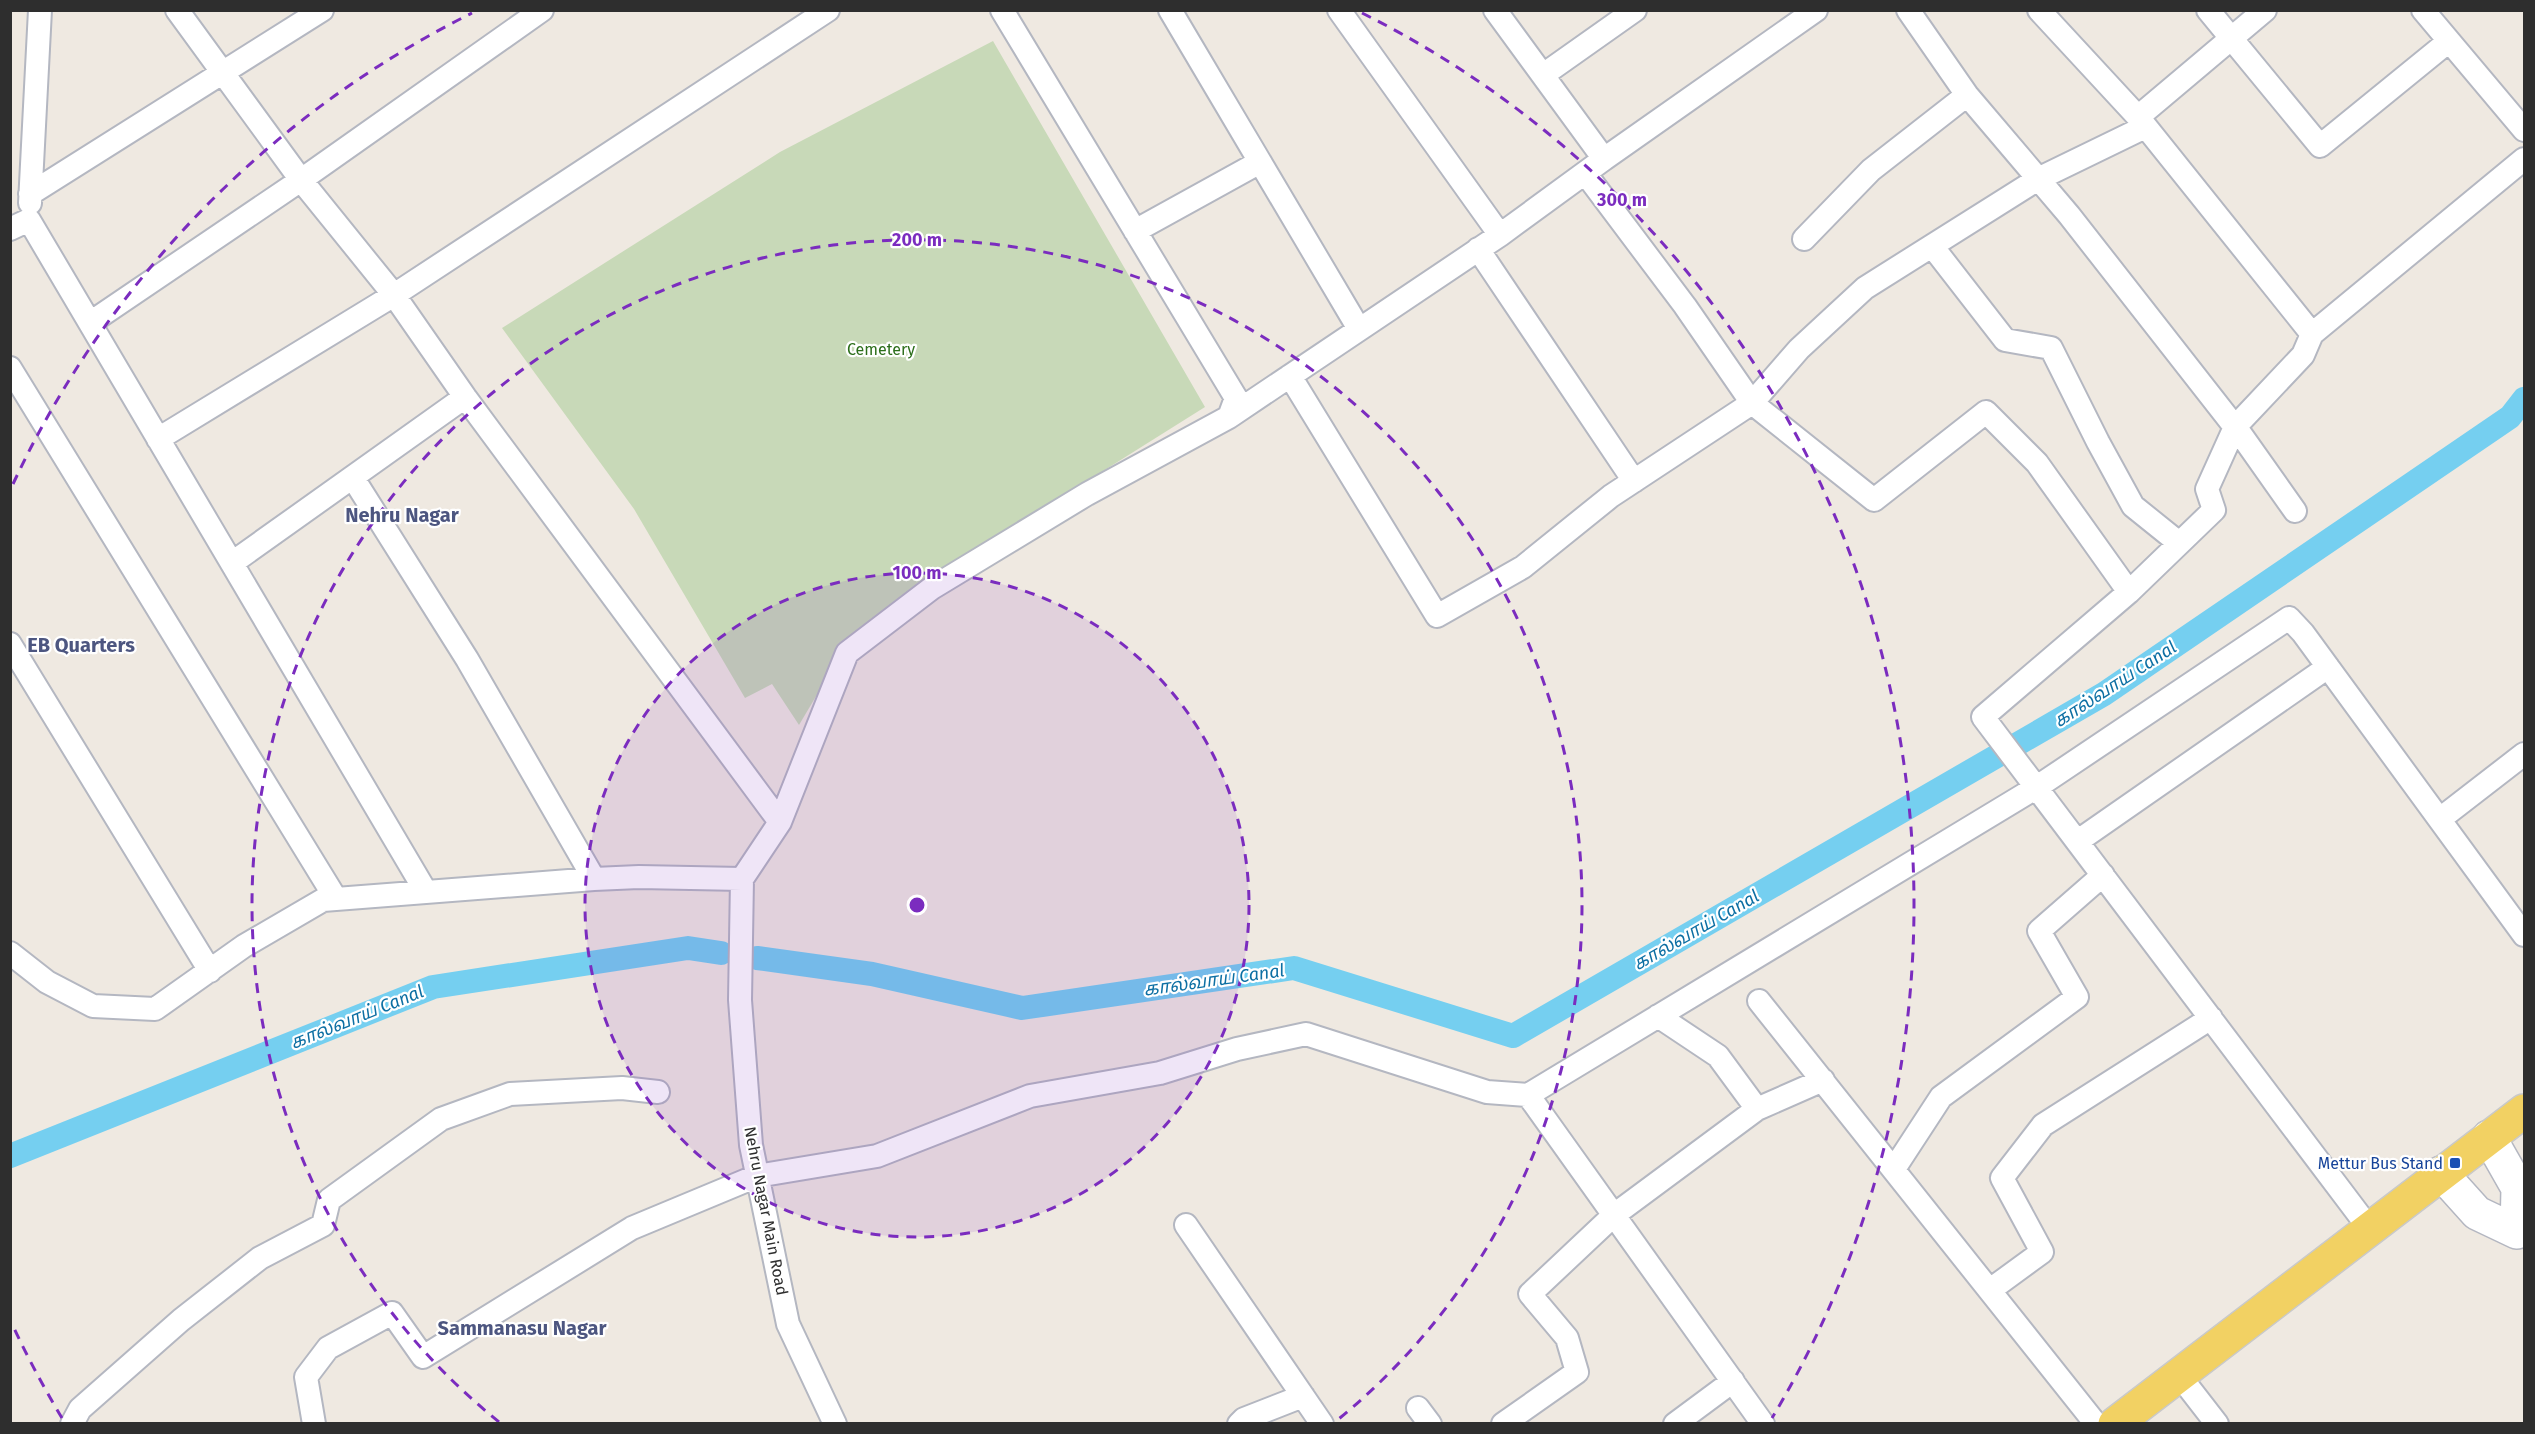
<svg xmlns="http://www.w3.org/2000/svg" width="2535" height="1434" font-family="'Fira Sans','Noto Sans Tamil',sans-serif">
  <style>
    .cemetery { fill: #c8d9b8 }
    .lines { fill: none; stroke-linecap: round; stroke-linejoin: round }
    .canal { stroke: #75cff0; stroke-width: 24 }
    .street-casing { stroke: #b4b7c1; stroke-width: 26 }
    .secondary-casing { stroke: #b4b7c1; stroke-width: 36 }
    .primary-casing { stroke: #c9c9c9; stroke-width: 36 }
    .street { stroke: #fff; stroke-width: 22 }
    .secondary { stroke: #fff; stroke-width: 33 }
    .primary { stroke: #f2d163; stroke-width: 33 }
    .ring { fill: none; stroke: #7b2cbf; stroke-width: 3; stroke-dasharray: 10 8 }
    .transit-dot { fill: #1a4fb4; stroke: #fff; stroke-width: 2 }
    .labels { text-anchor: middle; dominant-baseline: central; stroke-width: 4.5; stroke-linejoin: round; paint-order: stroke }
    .park-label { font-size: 16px; fill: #2c6e1b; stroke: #fff }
    .transit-label { font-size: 16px; fill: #164399; stroke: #fff; text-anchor: end }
    .street-label { font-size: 16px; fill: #2e2e2e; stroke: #fff }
    .water-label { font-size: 18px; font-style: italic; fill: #0d6fa3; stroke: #fff }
    .quarter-label { font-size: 20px; font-weight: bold; fill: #4d5680; stroke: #fff }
    .centre { fill: #7b2cbf; stroke: #fff; stroke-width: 3 }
    .ring-label { font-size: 18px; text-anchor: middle; font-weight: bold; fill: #7b2cbf; stroke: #fff; stroke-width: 4.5; stroke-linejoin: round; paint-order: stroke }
  </style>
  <rect width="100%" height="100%" fill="#efe9e1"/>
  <path class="cemetery" d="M993 41 1205 407 1041 510 836 652 818 693 799 725 772 684 745 698 634 509 502 328 780 152Z"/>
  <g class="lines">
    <path class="canal" d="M757 958 872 974 1022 1008 1294 968 1513 1036 2104 694 2510 417 2524 399
      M10 1156 433 987 688 948 721 953"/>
    <defs>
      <path id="street" d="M177 10 301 180 394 295 465 397 780 822
        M1170 10 1359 329
        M1339 10 1500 235
        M1908 10 1967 95 2069 215 2242 436 2295 511
        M2039 10 2138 117 2312 334 2524 159
        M2208 10 2320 146 2449 41
        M2423 10 2524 130
        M1543 75 1635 10
        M2138 117 2265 10
        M2145 127 2038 179 1865 288 1799 349 1752 403 1874 500 1986 412 2037 463 2129 592 2214 510 2207 489 2235 427 2303 355 2312 334
        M1604 159 1816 10
        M30 194 322 10
        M30 203 40 10
        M10 229 29 220 426 892
        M1135 231 1260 162
        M1804 239 1871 170 1967 95
        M1932 246 2005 340 2051 348 2098 442 2133 506 2179 543
        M1478 249 1634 481
        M90 323 301 180 542 10
        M10 368 336 899
        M1290 376 1437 616 1523 567 1611 496 1752 403 1685 306 1585 173
        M1229 417 1500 235 1604 159 1495 10
        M158 439 394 295 828 10
        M353 478 467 659 594 879
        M232 563 465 397
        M2129 592 1983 717 2369 1228
        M10 644 210 971
        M2440 819 2524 754
        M2078 841 2328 667
        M742 879 780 822 847 653 932 588 1087 494 1229 417 1236 398 1002 10
        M742 879 740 1000 751 1145 788 1324 835 1424
        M10 953 47 982 93 1006 155 1009 244 946 323 900 594 879 639 877 742 879
        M1759 1001 2096 1424
        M1658 1016 1718 1056 1757 1109 1823 1080
        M1528 1095 1763 1424
        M1894 1169 1941 1097 2077 997 2039 931 2103 875
        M1186 1225 1322 1424
        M1990 1290 2042 1252 2002 1178 2043 1125 2211 1018
        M2179 1375 2217 1424
        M1418 1408 1430 1424
        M72 1424 80 1409 181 1320 260 1258 323 1225 329 1200 441 1119 510 1094 622 1088 658 1092
        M314 1424 306 1377 328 1348 392 1313 423 1357 632 1228 757 1176 877 1156 1030 1096 1160 1073 1237 1049 1306 1034 1487 1092 1528 1095 2037 787 2289 618 2303 633 2524 935
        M1239 1424 1244 1419 1303 1396
        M1503 1424 1577 1372 1567 1338 1530 1294 1614 1215 1757 1109
        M1675 1424 1733 1381"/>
      <path id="secondary" d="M2441 1173 2477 1213 2517 1232 2518 1188 2489 1137"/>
      <path id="primary" d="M2115 1424 2524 1111"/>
    </defs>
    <use href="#street" class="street-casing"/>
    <use href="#secondary" class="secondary-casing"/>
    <use href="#primary" class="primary-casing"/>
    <use href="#street" class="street"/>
    <use href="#secondary" class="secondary"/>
    <use href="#primary" class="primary"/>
  </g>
  <circle cx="917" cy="905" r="332" fill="#7b2cbf" fill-opacity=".12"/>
  <g class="ring">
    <circle cx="917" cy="905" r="332"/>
    <path d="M499 1422A665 665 0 1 1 1335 1422"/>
    <path d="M62 1418A997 997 0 0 1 13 1326M13 484A997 997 0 0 1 472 13M1362 13A997 997 0 0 1 1772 1418"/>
  </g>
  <rect class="transit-dot" x="2449" y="1157" width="12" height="12" rx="3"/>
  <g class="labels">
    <g class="park-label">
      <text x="881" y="349">Cemetery</text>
    </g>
    <g class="transit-label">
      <text x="2443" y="1163">Mettur Bus Stand</text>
    </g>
    <g class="street-label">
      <text transform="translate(766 1211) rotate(79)">Nehru Nagar Main Road</text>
    </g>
    <g class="water-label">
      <text transform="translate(2115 684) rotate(-33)">கால்வாய் Canal</text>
      <text transform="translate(1696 930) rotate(-30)">கால்வாய் Canal</text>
      <text transform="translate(1214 980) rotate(-8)">கால்வாய் Canal</text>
      <text transform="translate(357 1017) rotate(-22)">கால்வாய் Canal</text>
    </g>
    <g class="quarter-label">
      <text x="402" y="515">Nehru Nagar</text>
      <text x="81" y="645">EB Quarters</text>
      <text x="522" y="1328">Sammanasu Nagar</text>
    </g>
  </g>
  <circle cx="917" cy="905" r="9" class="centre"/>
  <g class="ring-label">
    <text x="1622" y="206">300 m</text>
    <text x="917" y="246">200 m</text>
    <text x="917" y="579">100 m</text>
  </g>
  <rect width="2535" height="1434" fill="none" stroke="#2e2e2e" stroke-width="24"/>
</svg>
